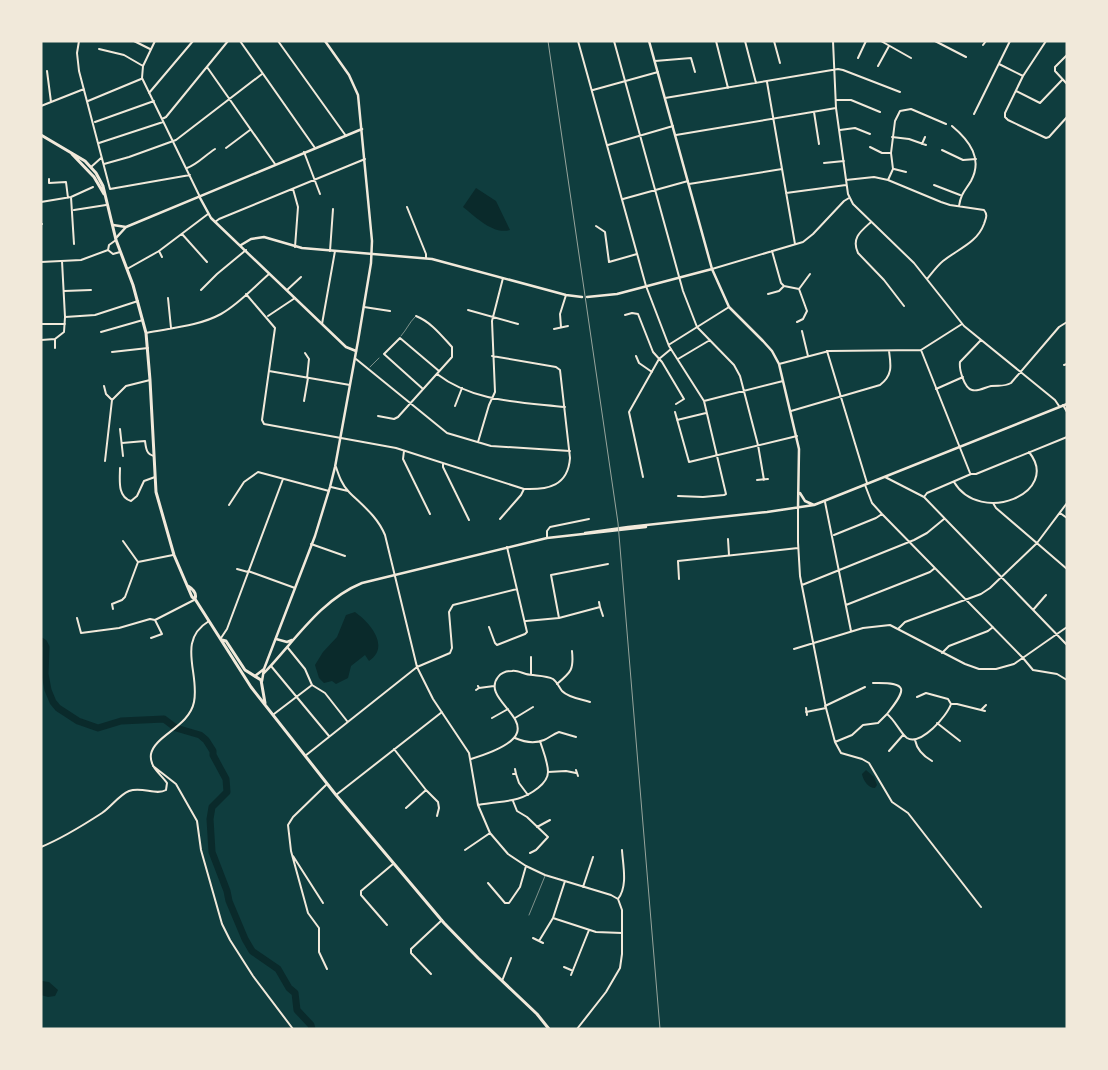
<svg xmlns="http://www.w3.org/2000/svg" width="1108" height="1070" font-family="'Source Sans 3',sans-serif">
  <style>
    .water { fill: #0a2a2b }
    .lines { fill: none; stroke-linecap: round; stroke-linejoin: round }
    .river { stroke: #0a2a2b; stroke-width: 7 }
    .service { stroke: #f1e9da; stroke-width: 0.5 }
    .minor { stroke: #f1e9da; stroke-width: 2 }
    .tertiary { stroke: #f1e9da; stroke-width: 2.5 }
    .secondary { stroke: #f1e9da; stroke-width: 2.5 }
    .trunk { stroke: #f1e9da; stroke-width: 3 }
    .rail { stroke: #97a49c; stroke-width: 1 }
  </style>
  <rect width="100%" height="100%" fill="#0f3d3e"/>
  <path class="water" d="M476 188 496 201 510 230C493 235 476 217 463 207Z
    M355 612C369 622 391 646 369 661L365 655 351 666 348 678 336 684 332 681 324 683 319 678 315 665 323 652 337 637 346 615Z
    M866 770 874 777 877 785 875 788C868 788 863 780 862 774Z
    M42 981 49 982 58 990 55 996 48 997 41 995Z"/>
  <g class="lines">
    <path class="river" d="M41 641 44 643 46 647 45 674 48 690 53 702 58 708 78 721 98 728 121 721 164 719 176 728 200 735 206 740 213 751V755L226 779 227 792 212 807 210 819 212 852 227 891 229 901 245 939 252 951 278 969 289 988 295 993 297 1010 311 1025 312 1029"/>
    <path class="service" d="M401 336C407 329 409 323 415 317
      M370 367 379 358
      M529 915 545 876"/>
    <path class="minor" d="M79 41 77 53 79 71 110 189 190 175
      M134 41 150 49
      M155 41 143 66 142 78 199 195
      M240 41 315 148
      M278 41 346 136
      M578 41 646 286 669 346 704 401 726 494 724 495 703 497 678 496
      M614 41 683 291 697 327 734 365 740 376 758 445 764 480
      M716 41 728 88
      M745 41 756 83
      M774 41 780 63
      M833 41 836 108 848 194 853 204 914 263 964 326 1055 400 1059 406
      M881 41 911 58
      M935 41 966 57
      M1046 41 1023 76 1005 113V117L1008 120 1046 138 1049 137 1067 117
      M983 45 986 41
      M99 49 124 55 143 66
      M1067 55 1055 67V71L1067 84
      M858 58 866 41
      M655 61 691 58 695 72
      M999 64 1023 76
      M878 66 889 46
      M207 67 275 164
      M47 71 51 102
      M767 82 795 244
      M593 90 658 72
      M1016 91 1040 103 1062 80
      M149 93 193 41
      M665 98 838 69 843 70 900 92
      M836 100H851L880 112
      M88 101 141 79
      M41 106 84 89
      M814 112 819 144
      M974 114 1010 41
      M162 119 166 117 228 41
      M95 122 154 101
      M952 126C970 141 983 159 971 181 965 191 961 193 959 206
      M840 130 855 128 870 134
      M676 135 836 108
      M892 137 909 139 926 145
      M99 143 163 122
      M922 144 925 137
      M608 145 673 126
      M870 147 882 153H891
      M226 148 250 130
      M942 150 963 160 976 159
      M304 152 320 194
      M824 163 844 161
      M104 164 129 157 176 140 262 74
      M91 167 101 158
      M187 168C198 164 204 156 215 149
      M894 169 906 172
      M49 179V183L66 182 68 198
      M846 180 874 177 888 180 941 202 950 205 984 210C988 215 986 218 984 224 977 243 958 249 943 261 937 266 932 273 927 279
      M888 180 893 169 891 153 895 121 900 111 911 109 946 124
      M689 184 782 169
      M934 185 960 195
      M293 189 298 207 295 247
      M786 193 846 185
      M71 197 74 244
      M623 199 688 181
      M41 202 71 197 93 187
      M407 207 426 254V258
      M74 210 106 205
      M215 222 219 219 365 159
      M871 222C861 231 851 238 858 253L884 280 904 306
      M41 224H42
      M596 226 605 232 609 262 637 254
      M182 234 207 262
      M116 240 109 245 108 250 113 254 120 252
      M159 251 162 257
      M330 251 333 209
      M772 251 781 283 784 286 799 289 807 311 803 319 797 322
      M41 262 81 260 108 250
      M127 269 159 251 208 214
      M712 269 803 242 813 234 844 201 849 198
      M799 289 810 274
      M201 290 217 274 246 250
      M287 290 301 277
      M64 291 91 290
      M246 294 275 328 262 420 264 424 396 448 524 489C548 490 568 486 570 458L560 370 556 367 492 356
      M768 294 779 291 784 286
      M168 298 171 328
      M364 307 390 311
      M468 310 518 324
      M625 315 632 313 638 314 653 352 662 362 684 399 676 404
      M268 316 295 298
      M65 317 95 315 138 301
      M41 324H65
      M322 324 335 251
      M561 327 560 314 566 295
      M554 329 568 326
      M802 331 808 356
      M101 332 143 320
      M146 333C171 328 199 326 221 314 239 304 254 287 269 274
      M55 339V348
      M41 340 55 339 64 332 65 317 62 261
      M981 340 960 362C959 369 964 388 972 390 978 392 986 387 991 386 999 385 1004 387 1011 383L1059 327 1067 322
      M670 344 729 307
      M921 350 970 473
      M827 351 867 483
      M112 352 148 348
      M305 353 309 359 307 378
      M636 356 639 363 652 372
      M356 359 447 433 491 446 570 451
      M678 359 710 340
      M779 364 829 351 921 350 962 324
      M1064 365 1067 364
      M269 371 350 385
      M437 374C473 402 521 402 565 407
      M104 386 106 394 112 400
      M423 389 384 354 400 338 439 371
      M936 389 963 377
      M304 401 308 378
      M704 401 783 381
      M1063 405 1067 412
      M455 406 462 388
      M791 411 880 385C893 375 891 365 889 351
      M675 412 689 462 797 436
      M378 416 394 419 398 417 452 357V347C441 335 431 322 416 316
      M677 420 706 413
      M120 429 123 456
      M478 442 489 405 495 392 492 321 503 278
      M122 443 145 441C146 448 146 454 154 456
      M404 451 403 459 430 514
      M105 461 112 400 126 386 150 380
      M443 464V467L469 520
      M336 467C339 476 342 485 349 492 363 506 377 516 385 535L417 667 433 699 469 753 478 805 490 833 508 854 526 866 545 875 611 895 618 899
      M120 468C120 479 117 497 131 501L137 496 144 481 155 477
      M643 477 629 412 659 359 671 349
      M885 477 924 497 1067 645
      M757 480 768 479
      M954 482C980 526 1062 493 1029 452
      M865 485 872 503 882 514 1023 658 1033 670 1057 674 1067 680
      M331 487 348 491
      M924 497 927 493 971 474H976L1067 437
      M825 502 851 631
      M993 503 996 508 1067 569
      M229 505 244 482 258 472 329 491
      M798 508V542L800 576 826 708 835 742 841 753 862 759 869 763 892 802 908 813 981 907
      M1060 513 1067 518
      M500 519 521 495 524 489
      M834 535 876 518 882 514
      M547 538V531L550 527 589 519
      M728 539 729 555
      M123 541 138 562
      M311 544 345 556
      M138 562 173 555
      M237 569 248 572
      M248 571 295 588
      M679 579 678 561 798 548
      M802 585 914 540 927 533 944 519
      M599 602 600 607
      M846 605 930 572 935 568
      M113 609 112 604 122 600 125 597 138 562
      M1033 610 1046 595
      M77 618 81 633 119 628 150 619 155 620 194 600
      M559 618 551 575 608 564
      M526 621 559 618 600 607 603 616
      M489 627 495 643 497 645 525 634 527 632 507 547
      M899 628 905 622 981 594 990 588 1037 543 1067 503
      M151 638 162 634 155 620
      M221 638 227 629 283 479
      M288 648 305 669 312 685 325 693 347 721
      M794 649 863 628 890 625 965 664 979 669H996L1014 664 1067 627
      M942 653 949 646 988 631 993 627
      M531 657V675
      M271 666 329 736
      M873 683C909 682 907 689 887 714
      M557 684C571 672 574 670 572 651
      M479 688 494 686
      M476 690 479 688 478 686
      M951 704H957L985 711
      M825 706 865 687
      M806 708 807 715
      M981 710 986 705
      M806 712 826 708
      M274 714 312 685
      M492 718 508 709
      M515 718 533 707
      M937 723 960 741
      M515 738C524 742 534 744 544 740 549 738 553 734 559 732L576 737
      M915 740C917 750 923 756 932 761
      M835 742 852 735 863 725 878 723 887 714C895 720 901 734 907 738 921 746 947 716 951 704L948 699 926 693 917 697
      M394 749 426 790 438 802 439 808 437 816
      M889 751 903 735
      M305 756 417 667 450 653 452 648 449 612 453 605 517 589
      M471 759C571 729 476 705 498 677 501 673 507 671 512 671 516 670 522 673 526 674 534 676 546 675 553 679 557 682 559 687 562 691 569 698 581 699 590 702
      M153 766 176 784 197 821 201 850 222 924 230 940 253 976 293 1029
      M576 770 578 776
      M548 772 566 771 576 773
      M513 774H516L515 769
      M516 774 519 783 528 795
      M326 785 293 817 288 825 291 851 308 913 319 928V952L327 969
      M336 795 442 712
      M513 801 517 811 527 817 548 837 536 850 530 853
      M478 805C501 800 518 804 538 788 543 784 548 779 548 772 548 762 543 751 540 741
      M406 808 426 790
      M537 827 550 820
      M41 847C63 838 82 826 102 813 111 807 119 795 129 791 142 786 156 796 166 790L167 783C161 774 149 767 151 754 155 735 189 727 194 702 200 673 176 641 209 621
      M465 850 490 833
      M293 856 323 903
      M488 883 505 903H509L520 887 526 866
      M583 887 593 857
      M618 899C628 886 623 866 622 850
      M553 918 596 932 622 933
      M387 925 361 895V891L393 864
      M533 938 543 943
      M539 941 553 918 565 881
      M564 967 571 970
      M431 974 411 953V949L442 920
      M571 975 589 930
      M502 981 511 958
      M577 1029 606 992 620 968 622 954V910L618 899"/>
    <path class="tertiary" d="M649 41 712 269 729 307 763 341 772 351 779 364 799 449 798 508
      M199 196 211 218 346 347 356 351
      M113 225 126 227
      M116 238 126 227 362 129
      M241 245 251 239 264 237 302 248 432 259 566 295 582 297
      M587 297 617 294 712 269
      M800 493 805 501 814 505
      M585 533 628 527 767 512 814 505 1067 404
      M276 639 287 642 292 640
      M264 673C294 642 320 600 362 583L547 538 646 527"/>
    <path class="secondary" d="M255 676 264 669
      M262 681 264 669 315 536 330 487 335 467 358 341 371 263 372 241 358 95 349 75 325 41"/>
    <path class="trunk" d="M41 135 85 161 96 173 103 186 116 240 133 285 146 333 150 380 156 492 174 555 192 597 195 599 251 687 336 795 444 923 478 958 537 1014 549 1029
      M72 154 94 177 104 194
      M188 586C193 589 197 593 195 599
      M222 640 226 641 245 670 261 680 265 703"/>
    <path class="rail" d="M548 41 618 523 660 1029"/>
  </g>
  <rect width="1108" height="1070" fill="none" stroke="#f1e9da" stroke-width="85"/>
</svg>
